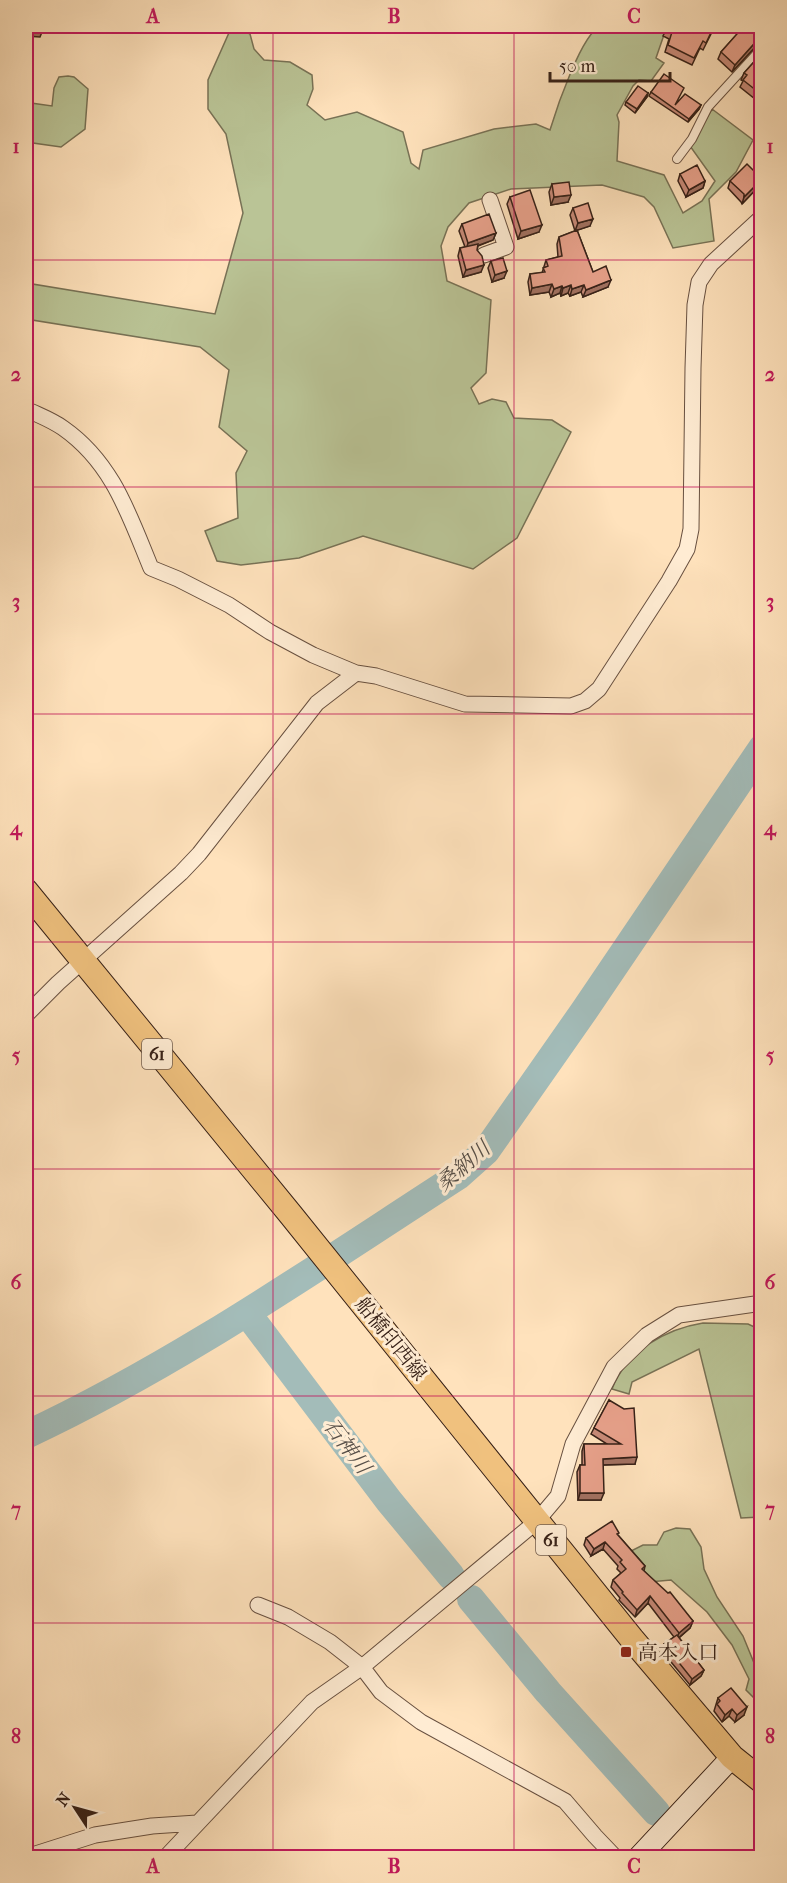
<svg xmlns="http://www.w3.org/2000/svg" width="787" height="1883" font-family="'IM FELL French Canon','Noto Serif JP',serif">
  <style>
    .green { fill: #bac496; stroke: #787256; stroke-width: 1.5 }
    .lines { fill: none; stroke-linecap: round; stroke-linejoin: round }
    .river { stroke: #a3bcb9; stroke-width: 28 }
    .lane-casing { stroke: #685040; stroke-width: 10 }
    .street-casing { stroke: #685040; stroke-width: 17 }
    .secondary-casing { stroke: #362017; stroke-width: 23 }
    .primary-casing { stroke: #362017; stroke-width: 26 }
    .lane { stroke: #ffecd3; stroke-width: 8 }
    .street { stroke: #ffecd3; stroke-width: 15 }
    .secondary { stroke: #ffecd3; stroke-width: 21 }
    .primary { stroke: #f0c17e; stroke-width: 24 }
    .wall { fill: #c88a78; stroke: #362017; stroke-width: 1.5 }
    .shaded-wall { fill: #a27161; stroke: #362017; stroke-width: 1.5 }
    .building { fill: #e8a18b; stroke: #362017; stroke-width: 1.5 }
    .grid { fill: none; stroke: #c2185b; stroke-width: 1.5; stroke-opacity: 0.55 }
    .poi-dot { fill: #8f2418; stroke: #ffecd3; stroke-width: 2 }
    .labels { text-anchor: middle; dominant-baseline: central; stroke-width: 6; stroke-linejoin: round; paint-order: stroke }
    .shield { fill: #ffecd3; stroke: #725d4f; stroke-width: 1.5 }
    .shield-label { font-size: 18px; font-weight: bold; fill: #362017 }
    .street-label { font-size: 20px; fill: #362017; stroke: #ffecd3 }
    .poi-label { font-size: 20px; fill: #362017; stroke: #ffecd3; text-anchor: start }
    .water-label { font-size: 21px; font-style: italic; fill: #574f48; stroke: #ffecd3 }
    .neatline { fill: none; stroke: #c2185b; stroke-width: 2 }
    .grid-label { font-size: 20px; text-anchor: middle; font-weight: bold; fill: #c2185b }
  </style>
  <rect width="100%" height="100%" fill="#ffe2bc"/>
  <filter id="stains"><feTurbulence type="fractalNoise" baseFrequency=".00333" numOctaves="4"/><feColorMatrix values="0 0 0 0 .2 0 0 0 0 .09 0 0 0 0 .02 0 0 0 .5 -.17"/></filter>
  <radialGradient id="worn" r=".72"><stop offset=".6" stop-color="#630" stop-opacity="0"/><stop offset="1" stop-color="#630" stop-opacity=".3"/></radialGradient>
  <path class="green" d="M232 26H237L250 34 254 49 264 60 290 62 312 75 313 89 307 105 325 120 357 112 403 132 411 163 419 169 423 150 494 129 536 124 550 130C556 110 582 32 601 26 611 22 653 26 667 26L656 58 664 63 651 81 639 80 633 86 617 115 619 122 617 161 664 175 683 213 702 201 715 181 690 146 712 109 753 140 736 172 709 199 714 241 673 248 654 207 644 197 602 185 511 189 469 203 448 227 441 246 447 281 491 300 486 373 471 388 479 404 492 399 506 402 514 418 552 420 571 432 517 538 473 569 363 536 299 558 241 565 217 561 205 531 238 518 236 473 247 451 219 427 229 370 200 347 26 319V283L215 314 243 213 226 134 208 109V80Z
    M68 76 74 77 88 89 85 129 61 147 26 142V95L31 103 52 106 54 88 59 77Z
    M703 1323 748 1324 761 1330V1517L741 1518 699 1349 632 1382 629 1394 612 1389C627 1351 665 1329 703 1323Z
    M676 1528 690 1529 701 1547 704 1569 717 1597 743 1636 761 1680V1705L746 1690 749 1679 732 1645 707 1612 671 1580 649 1582 627 1553 643 1545H657L664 1532Z"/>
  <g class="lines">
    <path class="river" d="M247 1313 389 1501 451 1576
      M26 1435C178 1364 317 1267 458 1176L486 1151 584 1011 762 748
      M471 1599 548 1692 656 1812"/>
    <defs>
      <path id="lane" d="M677 159 692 139 708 107 762 48"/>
      <path id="street" d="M484 255 506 247 490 200
        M26 409C38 415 52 420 63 428 113 463 129 515 151 568L178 579 229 605 270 632 313 655 356 673
        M26 1015 58 983 181 873 199 854 317 703 356 673 376 676 465 704 571 706 585 701 599 689 669 581 687 549 691 529 693 368 695 305 699 282 711 264 762 217
        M258 1605 288 1617 330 1642 362 1667 381 1692 421 1722 565 1801 595 1836 616 1858
        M26 1857 95 1835 152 1826 197 1823
        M165 1858 312 1702 362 1667 536 1522 558 1496 573 1444 614 1367 647 1335 679 1315 762 1303"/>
      <path id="secondary" d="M638 1858 732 1757"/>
      <path id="primary" d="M26 891 291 1215 632 1639 732 1757 762 1781"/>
    </defs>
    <use href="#lane" class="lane-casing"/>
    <use href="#street" class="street-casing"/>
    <use href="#secondary" class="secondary-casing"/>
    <use href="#primary" class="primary-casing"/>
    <use href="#lane" class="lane"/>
    <use href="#street" class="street"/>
    <use href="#secondary" class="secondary"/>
    <use href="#primary" class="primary"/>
  </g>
  <path class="wall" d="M51 26H84L82 30 73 27Z
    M668 26H715L703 50 700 48 692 65 665 52 669 39 663 36Z
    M732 26H762L758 44 732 72 718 59 721 52 740 31Z
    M762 53V101L760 103 740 87 743 81 741 80 744 73Z
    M651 92 676 104 701 105 699 109 688 122 649 96Z
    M648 93 647 97 635 113 625 105 626 102Z
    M762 153V183L742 204 741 202 728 188 730 181 754 171Z
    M680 174 705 181 703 188 686 197 678 181Z
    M552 184 568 202 551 205 549 192Z
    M510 197 539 232 518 239 507 204Z
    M573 208 590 226 577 230 593 272 608 287 583 297 581 292 570 296 568 293 561 296 560 293 551 297 549 292 530 295 528 282 530 274 542 273 546 260 558 257 557 244 559 237 575 231 570 215Z
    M462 224 496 233 493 240 478 246 477 250 481 272 463 277 458 256 460 248 465 247 459 231Z
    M491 261 504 278 492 282 488 268Z
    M609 1400 635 1464 603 1465 601 1500H578L577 1472 580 1465H582V1451L584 1444H607L591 1434 594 1428Z
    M618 1535 645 1566 644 1571 693 1621 690 1628 679 1638 704 1670 701 1676 690 1685 662 1651 664 1644 674 1637 648 1603 635 1617 619 1600 620 1598 611 1587 613 1580 621 1573 617 1569 618 1566 603 1549 591 1556 584 1545 586 1538Z
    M718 1698 744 1715 735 1722 729 1716 722 1722 714 1711Z"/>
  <path class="shaded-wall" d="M26 26 44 27 40 37 26 36Z
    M51 26H73V27Z
    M760 37H762V44H758L732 72 735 65Z
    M648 93 647 97 635 113 637 109Z
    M701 105 699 109 688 122 689 119Z
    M762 179V183L742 204 744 197Z
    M705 181 703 188 686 197 689 190Z
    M571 195 568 202 551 205 554 197Z
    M593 219 590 226 575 231 578 223Z
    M542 225 539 232 518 239 521 231Z
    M496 233 493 240 466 250 468 243Z
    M484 265 481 272 463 277 466 270Z
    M507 271 504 278 492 282 495 275Z
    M611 280 608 287 583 297 586 290Z
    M552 284 549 292 530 295 532 288Z
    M571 285 568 293 561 296 563 288Z
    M584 285 581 292 570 296 572 289Z
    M562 286 560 293 551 297 554 289Z
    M637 1457 635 1464 601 1465 603 1459Z
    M580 1493H604L601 1500H578Z
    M605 1542 603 1549 591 1556 594 1549Z
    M650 1596 648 1603 635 1617 637 1610Z
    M693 1621 690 1628 676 1640 679 1633Z
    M704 1670 701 1676 690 1685 692 1679Z
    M747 1707 744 1715 735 1722 737 1715Z
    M732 1709 729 1716 722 1722 725 1715Z"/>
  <path class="building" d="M26 26H44V27Z
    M668 26H714L706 43 703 41 694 58 668 45 672 32 666 29Z
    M744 26H762V37H760L735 65 721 52Z
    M762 53V95L743 80 747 75 744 73Z
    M664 74 684 88 675 105 685 94 701 105 689 119 651 92Z
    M638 86 648 93 637 109 626 102Z
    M762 153V179L744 197V194L730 181 747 164 754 171Z
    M697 165 705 181 689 190 680 174Z
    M569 182 571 195 554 197 552 184Z
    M530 190 542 225 521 231 510 197Z
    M588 203 593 219 578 223 573 208Z
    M489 214 496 233 468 243 462 224Z
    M577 230 593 272 606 266 611 280 586 290 584 285 572 289 571 285 563 288 562 286 554 289 552 284 532 288 530 274 545 272 543 268 548 266 546 260 562 256 559 237Z
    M478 244 477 250 482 256 484 265 466 270 460 248Z
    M503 258 507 271 495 275 491 261Z
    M26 973 29 976 26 981Z
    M609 1400 624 1409 634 1408 637 1457 603 1459 604 1493H580V1465H585L584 1444H621L594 1428Z
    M612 1521 619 1533 617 1534 645 1566 642 1569 668 1593 670 1592 693 1621 679 1633 650 1596 637 1610 622 1593 623 1592 613 1580 626 1569 620 1562 622 1560 605 1542 594 1549 586 1538Z
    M677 1635 704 1670 692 1679 664 1644Z
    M731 1688 747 1707 737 1715 732 1709 725 1715 717 1704 720 1701 718 1698Z"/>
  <path class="grid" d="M273 26V1858M514 26V1858M26 260H762M26 487H762M26 714H762M26 942H762M26 1169H762M26 1396H762M26 1623H762"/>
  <rect class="poi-dot" x="620" y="1646" width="12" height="12" rx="3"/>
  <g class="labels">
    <g class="shield">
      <rect x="142" y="1039" width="30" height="30" rx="4.5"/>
      <rect x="536" y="1525" width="30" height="30" rx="4.5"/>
    </g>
    <g class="shield-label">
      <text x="157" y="1054">61</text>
      <text x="551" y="1540">61</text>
    </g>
    <g class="street-label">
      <text transform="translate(391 1339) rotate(51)">船橋印西線</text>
    </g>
    <g class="poi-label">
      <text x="638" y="1652">高本入口</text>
    </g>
    <g class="water-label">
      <text transform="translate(463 1166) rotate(-41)">桑納川</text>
      <text transform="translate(347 1446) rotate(53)">石神川</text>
    </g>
  </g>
  <rect width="787" height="1883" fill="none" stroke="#ffe2bc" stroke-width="66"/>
  <g transform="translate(75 1808) rotate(306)" stroke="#ffecd3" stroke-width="4.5" paint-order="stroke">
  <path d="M0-4.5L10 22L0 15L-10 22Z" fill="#362017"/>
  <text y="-9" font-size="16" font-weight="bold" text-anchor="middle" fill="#362017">N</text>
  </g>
  <path d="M550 72v9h120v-9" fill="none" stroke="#362017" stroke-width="3"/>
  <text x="559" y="72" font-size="18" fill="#362017" stroke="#ffecd3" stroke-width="4.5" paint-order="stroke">50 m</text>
  <rect x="33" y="33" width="721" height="1817" class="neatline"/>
  <g class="grid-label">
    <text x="153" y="23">A</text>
    <text x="394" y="23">B</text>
    <text x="634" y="23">C</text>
    <text x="16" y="153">1</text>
    <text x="770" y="153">1</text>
    <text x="16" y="381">2</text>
    <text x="770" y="381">2</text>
    <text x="16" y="608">3</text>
    <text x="770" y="608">3</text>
    <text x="16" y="835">4</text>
    <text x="770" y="835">4</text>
    <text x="16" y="1062">5</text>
    <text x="770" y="1062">5</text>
    <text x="16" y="1289">6</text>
    <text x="770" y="1289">6</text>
    <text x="16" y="1516">7</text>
    <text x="770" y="1516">7</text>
    <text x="16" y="1743">8</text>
    <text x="770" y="1743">8</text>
    <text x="153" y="1873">A</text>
    <text x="394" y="1873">B</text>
    <text x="634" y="1873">C</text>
  </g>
  <rect width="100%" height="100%" filter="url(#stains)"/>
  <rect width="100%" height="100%" fill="url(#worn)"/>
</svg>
